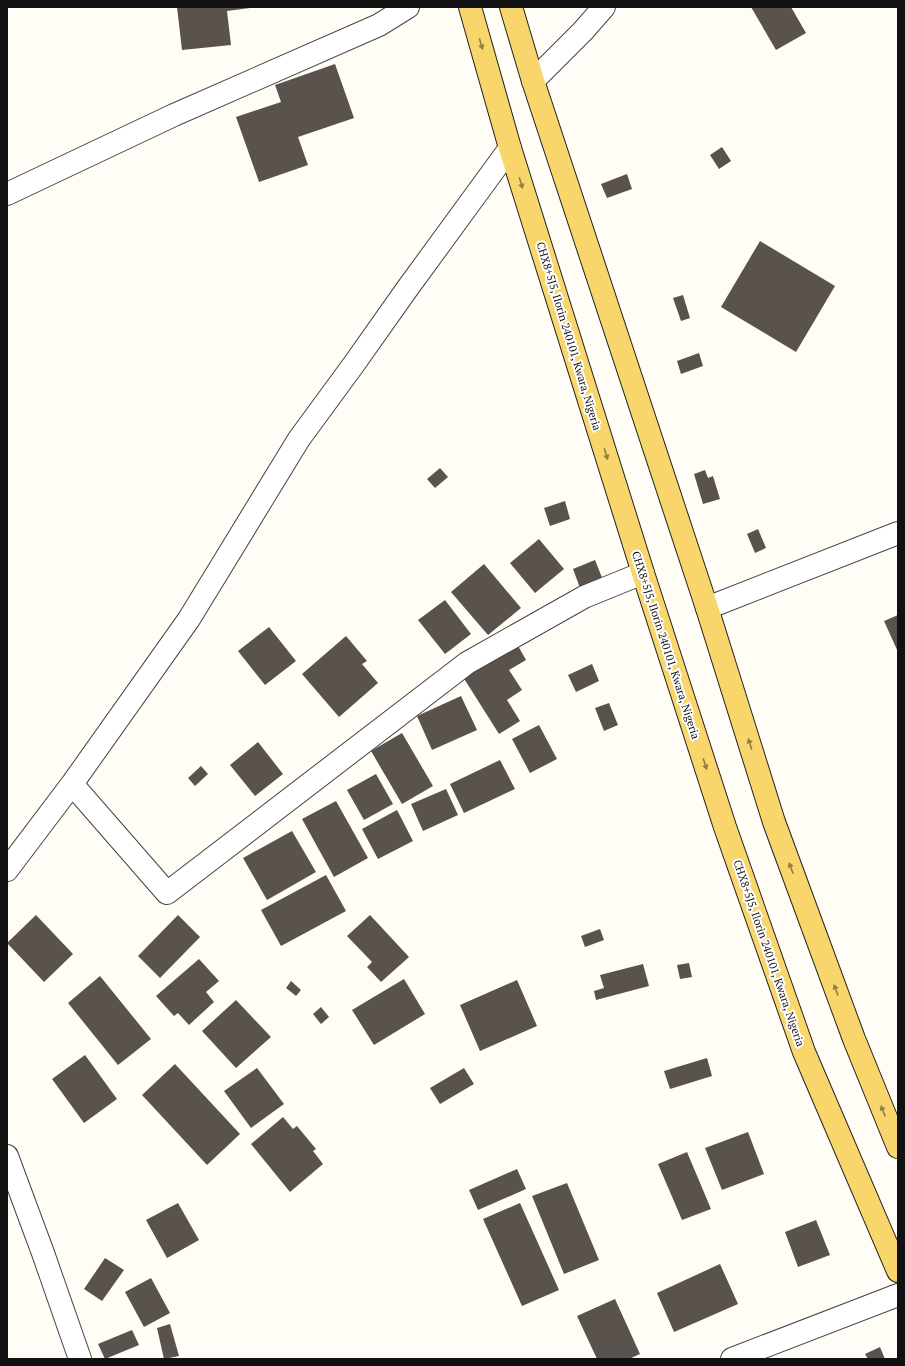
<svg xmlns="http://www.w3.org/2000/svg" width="905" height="1366" font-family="'PT Serif',serif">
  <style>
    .building { fill: #5a524d }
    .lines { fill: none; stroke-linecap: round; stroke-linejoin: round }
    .minor-casing { stroke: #444; stroke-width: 24 }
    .major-casing { stroke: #222; stroke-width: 24 }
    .minor { stroke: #fff; stroke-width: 22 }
    .major { stroke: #f9d66b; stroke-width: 22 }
    .oneway { fill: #917d42 }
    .labels { text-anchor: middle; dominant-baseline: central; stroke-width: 4; stroke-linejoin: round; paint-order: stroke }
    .street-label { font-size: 11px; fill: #111; stroke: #fff }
  </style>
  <rect width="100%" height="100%" fill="#fffdf5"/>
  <path class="building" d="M177 7H250V8L227 11 231 45 182 50Z
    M751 7H791L806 33 776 50Z
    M335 64 354 118 298 137 308 165 259 182 236 117 281 102 275 85Z
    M722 147 731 161 719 169 710 155Z
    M627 174 632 189 607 198 601 184Z
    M760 241 835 286 796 352 721 307Z
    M683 295 690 318 681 321 673 298Z
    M699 353 703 366 681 374 677 361Z
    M440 468 448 477 435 488 427 479Z
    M705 470 708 478 713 476 720 499 703 504 694 474Z
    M565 501 570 519 550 526 544 508Z
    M758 529 766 548 755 553 747 534Z
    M539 539 564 569 535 593 510 563Z
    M595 560 603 580 580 588 573 569Z
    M484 564 521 608 488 635 451 592Z
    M445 600 471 634 445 654 418 620Z
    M898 615V652L884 621Z
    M269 627 296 661 265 685 238 651Z
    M346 636 367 661 362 664 378 683 339 717 302 674Z
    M517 644 526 660 509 670 522 690 507 700 520 721 499 734 463 677Z
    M592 664 599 681 576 692 568 675Z
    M461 696 477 730 432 750 417 716Z
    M609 703 618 725 604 731 595 708Z
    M539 725 557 759 530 773 512 739Z
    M402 733 433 786 402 804 371 751Z
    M258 742 283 774 255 796 230 765Z
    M500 760 515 789 464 813 450 784Z
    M201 766 208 774 195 786 188 778Z
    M376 774 393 804 364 820 347 790Z
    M446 789 458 815 423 831 411 804Z
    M336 801 368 858 334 877 302 819Z
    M397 810 413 841 378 859 362 829Z
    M292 831 316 872 267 900 243 858Z
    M326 875 346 911 281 946 261 910Z
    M36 915 73 954 44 982 7 943Z
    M178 915 200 937 160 978 138 956Z
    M370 915 409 957 381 982 367 967 372 962 347 936Z
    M600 929 604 940 585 947 581 936Z
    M199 959 219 981 206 992 214 1002 189 1025 178 1013 174 1016 156 996Z
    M689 963 692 977 680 979 677 965Z
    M643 964 649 986 596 1000 594 991 604 988 600 975Z
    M100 976 151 1039 118 1065 68 1003Z
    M404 979 425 1014 374 1045 352 1010Z
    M517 980 537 1026 480 1051 460 1005Z
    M291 981 301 990 296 996 286 988Z
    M236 1000 271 1037 236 1068 202 1031Z
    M321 1007 329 1017 321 1024 313 1014Z
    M85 1055 117 1099 84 1123 52 1079Z
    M707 1058 712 1076 670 1089 664 1071Z
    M175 1064 240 1134 207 1165 142 1095Z
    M257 1068 284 1104 251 1128 224 1091Z
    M464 1068 474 1084 440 1104 430 1088Z
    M283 1117 293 1129 297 1126 316 1149 313 1151 323 1164 290 1192 251 1144Z
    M748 1132 764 1174 722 1190 705 1148Z
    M687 1152 711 1209 682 1220 658 1164Z
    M517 1169 526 1189 478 1210 469 1190Z
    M567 1183 599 1260 564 1274 532 1196Z
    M178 1203 199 1240 167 1258 146 1220Z
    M520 1203 559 1290 522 1306 483 1219Z
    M816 1220 830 1255 798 1267 785 1232Z
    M105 1258 124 1270 102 1301 84 1289Z
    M720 1264 738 1304 674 1332 657 1293Z
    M151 1278 170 1313 144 1327 125 1292Z
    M615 1299 640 1354 629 1359H597L577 1316Z
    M170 1324 179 1356 164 1359 157 1328Z
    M132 1330 139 1345 105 1359 98 1344Z
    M880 1347 885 1359H868L865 1354Z"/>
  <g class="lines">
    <defs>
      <path id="minor" d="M533 81 583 31 604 7
        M7 194 174 115 379 25 408 7
        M707 608 898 533
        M72 784 189 619 299 439 354 364 407 289 510 148
        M7 870 72 784 167 893 467 663 584 597 643 573
        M7 1156 43 1253 80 1359
        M732 1359 898 1295"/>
      <path id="major" d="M470 7 510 148 643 573 725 827 804 1052 898 1271
        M511 7 533 81 707 608 774 822 854 1039 898 1147"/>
    </defs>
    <use href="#minor" class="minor-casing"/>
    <use href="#major" class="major-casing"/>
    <use href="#minor" class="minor"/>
    <use href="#major" class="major"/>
  </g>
  <defs><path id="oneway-solid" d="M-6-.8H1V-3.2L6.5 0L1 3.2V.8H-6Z"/></defs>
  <g class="oneway">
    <use href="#oneway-solid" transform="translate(481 44) rotate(74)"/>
    <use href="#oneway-solid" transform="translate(521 183) rotate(73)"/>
    <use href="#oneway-solid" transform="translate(606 454) rotate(73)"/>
    <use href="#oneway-solid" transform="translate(750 744) rotate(-107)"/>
    <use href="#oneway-solid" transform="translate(705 764) rotate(72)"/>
    <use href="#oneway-solid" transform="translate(791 868) rotate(-110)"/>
    <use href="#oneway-solid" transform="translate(836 990) rotate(-110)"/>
    <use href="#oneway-solid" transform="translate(883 1111) rotate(-112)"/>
  </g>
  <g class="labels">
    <g class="street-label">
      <text transform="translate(569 336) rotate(73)">CHX8+5J5, Ilorin 240101, Kwara, Nigeria</text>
      <text transform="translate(666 645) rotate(72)">CHX8+5J5, Ilorin 240101, Kwara, Nigeria</text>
      <text transform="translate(769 953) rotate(71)">CHX8+5J5, Ilorin 240101, Kwara, Nigeria</text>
    </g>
  </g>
  <rect width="905" height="1366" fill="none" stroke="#111111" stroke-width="16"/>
</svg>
